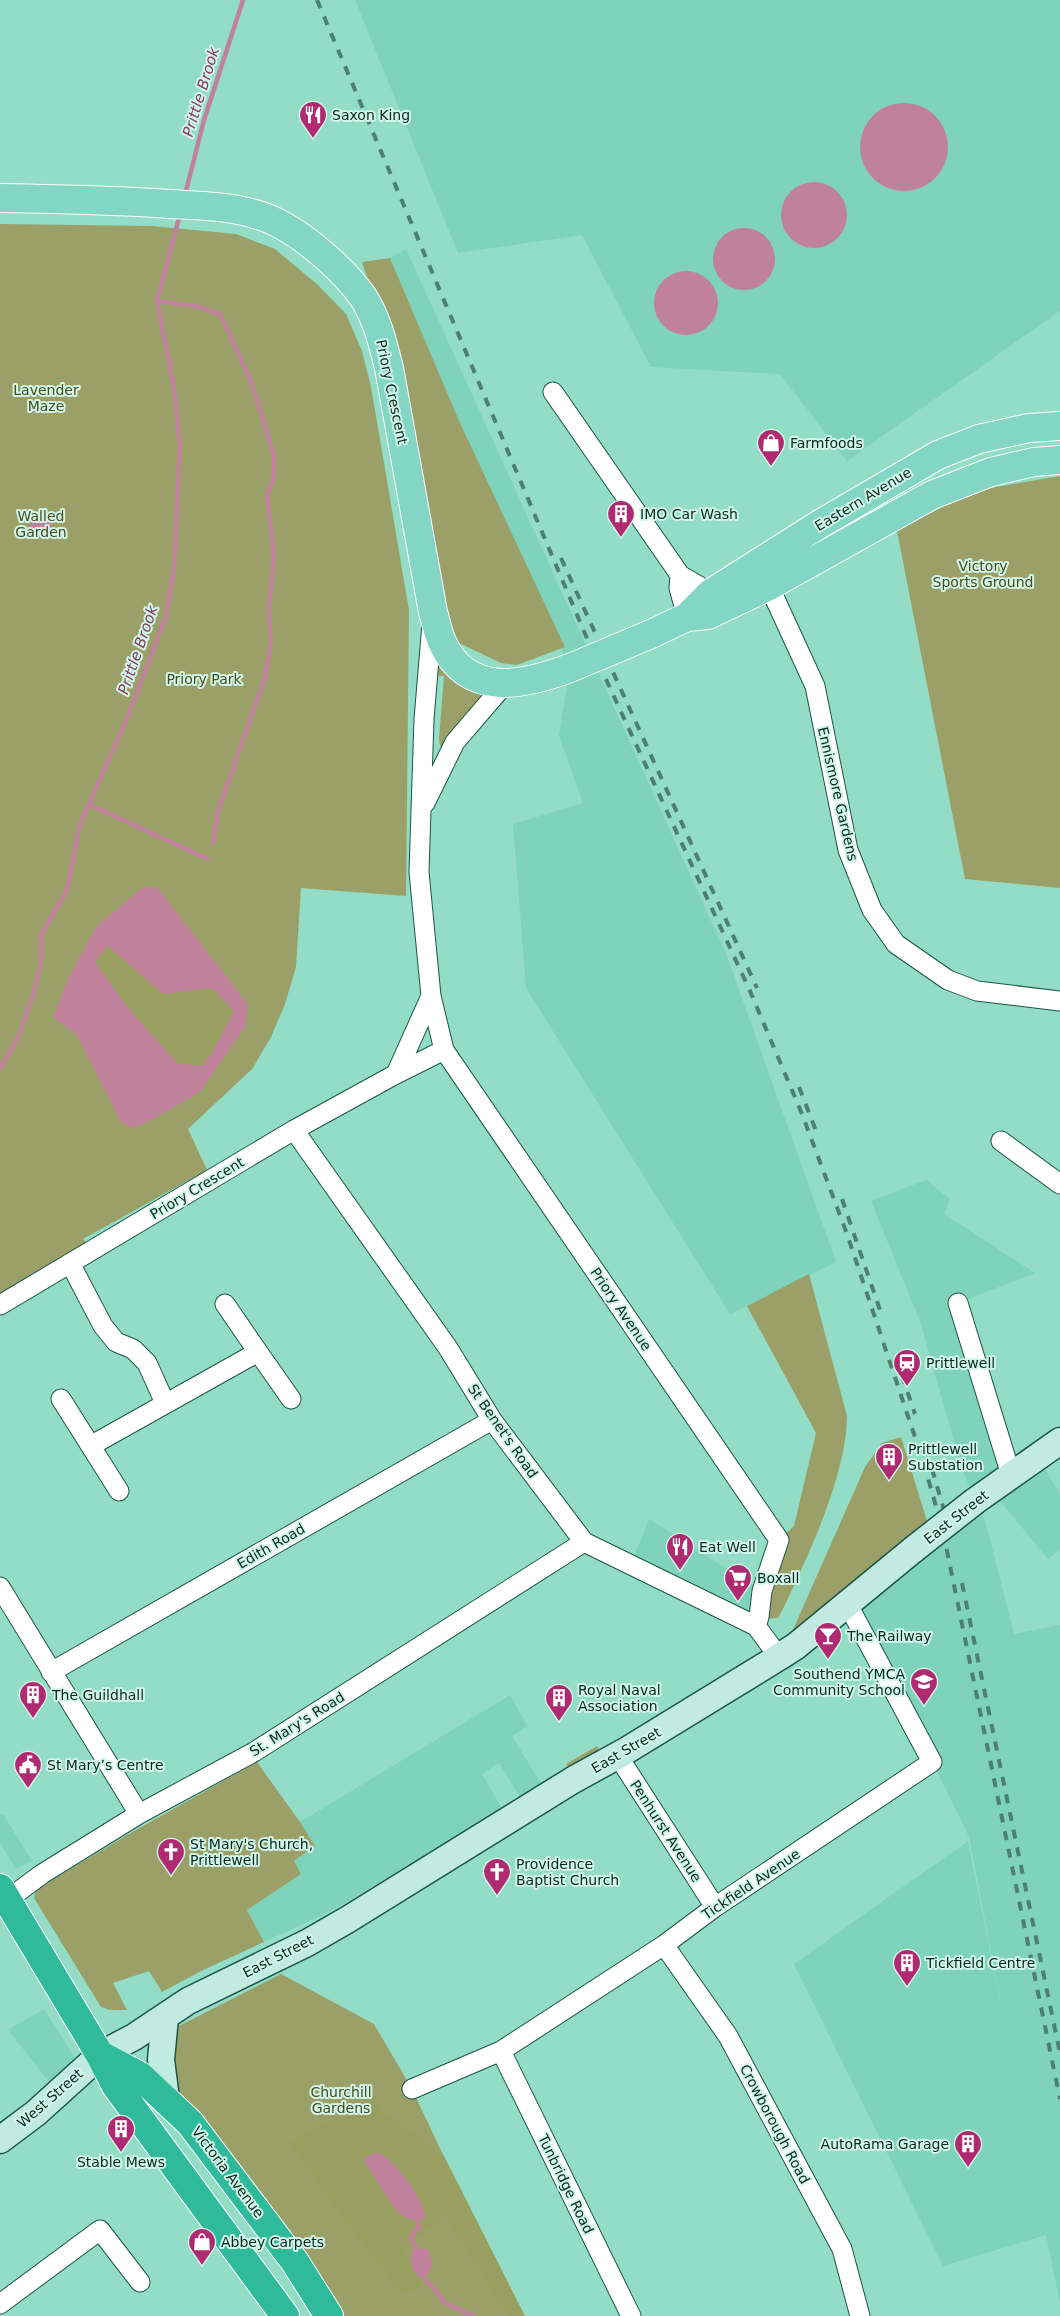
<svg xmlns="http://www.w3.org/2000/svg" width="1060" height="2316" font-family="'DejaVu Sans',sans-serif">
  <style>
    .built { fill: #7ed3ba }
    .green { fill: #9aa067 }
    .forest { fill: #999f60 }
    .water { fill: #c0819b; fill-rule: evenodd }
    .lines { fill: none; stroke-linecap: round; stroke-linejoin: round }
    .stream { stroke: #c0819b; stroke-width: 4.5 }
    .street-casing { stroke: #1b5546; stroke-width: 21 }
    .secondary-casing { stroke: #1b5546; stroke-width: 29 }
    .primary-casing { stroke: #fff; stroke-width: 30 }
    .highway-casing { stroke: #fff; stroke-width: 30 }
    .street { stroke: #fff; stroke-width: 19 }
    .secondary { stroke: #c1ebe1; stroke-width: 26 }
    .primary { stroke: #82d6c3; stroke-width: 28 }
    .highway { stroke: #2fbb9b; stroke-width: 28 }
    .rail { stroke: #4c8171; stroke-width: 4; stroke-dasharray: 9 9; stroke-linecap: butt }
    .secondary-bridge-casing { stroke: #1b5546; stroke-width: 29; stroke-linecap: butt }
    .primary-bridge-casing { stroke: #fff; stroke-width: 30; stroke-linecap: butt }
    .secondary-bridge { stroke: #c1ebe1; stroke-width: 26 }
    .primary-bridge { stroke: #82d6c3; stroke-width: 28 }
    .labels { text-anchor: middle; dominant-baseline: central; stroke-width: 4; stroke-linejoin: round; paint-order: stroke }
    .poi-label { font-size: 14px; fill: #082820; stroke: #d1f5e9; text-anchor: start }
    .park-label { font-size: 14px; fill: #484b1b; stroke: #d1f5e9 }
    .street-label { font-size: 14px; fill: #082820; stroke: #d1f5e9 }
    .water-label { font-size: 15px; font-style: italic; fill: #86385d; stroke: #d1f5e9 }
  </style>
  <rect width="100%" height="100%" fill="#93ddc6"/>
  <path class="built" d="M355 0H1060V311L847 461 780 374 651 367 582 235 458 253Z
    M406 249 727 956 836 1262 730 1314 526 988 513 824 583 803 559 736 570 668 460 423 390 258Z
    M926 1180 950 1199 944 1214 1035 1273 958 1303 1011 1474 1037 1456 1060 1494V1549L1048 1559 991 1490 975 1501 985 1520 1014 1634 1060 1625V2303L1046 2235 943 2266 794 1964 968 1841 1006 2030 969 1837 939 1775 848 1605 975 1501 960 1463 921 1324 871 1201Z
    M649 1519 762 1591 759 1617 631 1564Z
    M510 1695 527 1726 512 1736 543 1787 522 1800 499 1763 482 1774 504 1812 495 1817 485 1819 333 1910 264 1942 247 1910 301 1874 294 1861 315 1846 300 1822Z
    M3 1814 32 1861 16 1869 0 1843V1816Z
    M44 2009 75 2058 50 2083 8 2030Z"/>
  <path class="green" d="M0 224 152 226 236 234 275 249 318 285 346 314 362 351 371 387 409 610 406 896 301 888 296 967 285 1004 271 1037 252 1069 188 1129 207 1170 83 1239 88 1245 0 1297Z
    M390 258 460 423 565 647 517 665 501 663 459 643 443 610 395 366 362 262Z
    M1060 476V888L965 879 897 531 972 491Z
    M432 641 490 691 444 748 440 746 439 738 444 676 432 675Z
    M809 1274 847 1416C846 1477 808 1556 782 1611L778 1618 767 1619 779 1540 794 1526 816 1433 747 1306Z
    M901 1437 927 1521 792 1632 865 1467 882 1443Z
    M597 1746 601 1753 571 1771 566 1764Z
    M257 1762 300 1822 315 1846 294 1861 301 1874 247 1910 264 1942 201 1971 162 1992 149 1971 113 1983 127 2010H110L101 2007 34 1898 36 1890 127 1835Z
    M281 1974 374 2024 412 2089 519 2316H323L166 2099 167 2032Z"/>
  <path class="forest" d="M108 946 163 994 212 988 234 1012 212 1053 201 1066 177 1063 125 1004 95 962Z
    M375 2094 383 2111 444 2156 525 2316H508L454 2230 447 2213 404 2249 421 2287 401 2293 341 2216 289 2143Z"/>
  <path class="water" d="M860 147a44 44 0 1 1 88 0a44 44 0 1 1-88 0Z
    M781 215a33 33 0 1 1 66 0a33 33 0 1 1-66 0Z
    M713 259a31 31 0 1 1 62 0a31 31 0 1 1-62 0Z
    M654 303a32 32 0 1 1 64 0a32 32 0 1 1-64 0Z
    M30 525a11 11 0 1 1 22 0a11 11 0 1 1-22 0Z
    M157 887 247 1003 246 1025 200 1092 150 1121 132 1128 121 1122 77 1035 53 1017 68 979 96 927 142 888ZM108 946 163 994 212 988 234 1011 212 1053 201 1066 177 1063 125 1004 95 962Z
    M379 2153C393 2158 426 2201 425 2217L419 2222 404 2217 395 2209 364 2161 366 2156Z
    M421 2248 427 2249C433 2261 434 2267 425 2278L419 2277C412 2270 409 2260 412 2251Z"/>
  <g class="lines">
    <path class="stream" d="M186 191 204 120 243 0
      M157 301 196 306 220 314 251 381 274 455V477L267 496 274 556 269 608 271 644 264 680 218 811 213 842
      M88 804 208 859
      M0 1068 18 1038 34 992 41 962V935L67 890 80 824 126 721 165 619 174 570 180 446 174 388 157 301 179 218
      M416 2249 411 2237 419 2227V2222
      M425 2278 445 2303 474 2316"/>
    <defs>
      <path id="street" d="M553 392 680 575 711 593
        M680 575 679 588 687 617
        M769 586 815 686 848 850 872 910 896 944 948 980 977 991 1060 1001
        M425 803 455 742 504 685
        M431 996 444 1050 779 1540 762 1591 759 1617 756 1626
        M396 1074 444 1050
        M294 1130 448 1348 492 1420 584 1542 756 1626 779 1657
        M1001 1141 1060 1184
        M70 1263 103 1326 116 1342 133 1349 147 1363 165 1403
        M958 1303 1011 1475
        M0 1305 294 1130 396 1074 431 996 419 872 424 719 432 624
        M258 1352 291 1399
        M61 1399 119 1491
        M92 1445 258 1352 225 1304
        M0 1587 139 1814
        M51 1672 492 1420
        M618 1756 715 1907
        M7 1900 42 1874 139 1814 254 1752 584 1542
        M664 1945 728 2036 842 2249 860 2316
        M501 2051 631 2316
        M412 2089 501 2051 664 1945 715 1907 932 1762 848 1605
        M0 2304 100 2230 140 2282"/>
      <path id="secondary" d="M975 1501 1060 1441
        M165 2017 161 2060 166 2099
        M0 2140 36 2113 100 2055 134 2037 188 2001 307 1943 347 1920 573 1780 624 1752 779 1657 796 1646 914 1549"/>
      <path id="primary" d="M0 198C57 199 114 200 170 204 206 206 245 206 278 223 307 238 344 270 363 297 377 318 383 344 389 368L433 612C436 622 438 633 442 642 468 699 524 685 570 668
        M691 613 711 593 820 524 938 455 979 439 1029 428 1060 426
        M651 634 687 617 708 615 769 586 932 495 991 472 1034 462 1060 460"/>
      <path id="highway" d="M0 1888 100 2055 116 2086 285 2316
        M100 2055 140 2076 190 2123 295 2262 329 2316"/>
    </defs>
    <use href="#street" class="street-casing"/>
    <use href="#secondary" class="secondary-casing"/>
    <use href="#primary" class="primary-casing"/>
    <use href="#highway" class="highway-casing"/>
    <use href="#street" class="street"/>
    <use href="#secondary" class="secondary"/>
    <use href="#primary" class="primary"/>
    <use href="#highway" class="highway"/>
    <path class="rail" d="M317 0 586 636 750 991 802 1114 847 1234 923 1461 942 1527 1060 2099
      M561 558 757 988
      M799 1087 818 1136
      M842 1199 880 1310
      M896 1358 915 1414
      M932 1469 951 1534
      M962 1583 1060 2053"/>
    <defs>
      <path id="secondary-bridge" d="M914 1549 975 1501"/>
      <path id="primary-bridge" d="M570 668 651 634"/>
    </defs>
    <use href="#secondary-bridge" class="secondary-bridge-casing"/>
    <use href="#primary-bridge" class="primary-bridge-casing"/>
    <use href="#secondary-bridge" class="secondary-bridge"/>
    <use href="#primary-bridge" class="primary-bridge"/>
  </g>
  <defs>
    <symbol id="restaurant-pin" viewBox="-11 -11 22 30"><path d="M0 17L-7.5 6A9.5 9.5 0 1 1 7.5 6Z" fill="#af2a70" stroke="#d1f5e9"/><path d="M-5-6h1v4h1v-4h1v4h1v-4h1v5L-1.5 .5V6h-2V.5L-5-1ZM5-6V6H3V1.5H1.5Q1.5-4 5-6Z" fill="#fff"/></symbol>
    <symbol id="shop-pin" viewBox="-11 -11 22 30"><path d="M0 17L-7.5 6A9.5 9.5 0 1 1 7.5 6Z" fill="#af2a70" stroke="#d1f5e9"/><path d="M-5-2.5h2.3a2.7 3.5 0 0 1 5.4 0H5L5.5 6h-11ZM-1.5-2.5h3a1.5 2.3 0 0 0-3 0Z" fill="#fff"/></symbol>
    <symbol id="building-pin" viewBox="-11 -11 22 30"><path d="M0 17L-7.5 6A9.5 9.5 0 1 1 7.5 6Z" fill="#af2a70" stroke="#d1f5e9"/><path d="M-4-6H4V6H1V3H-1V6H-4ZM-2.5-4.3h1.7v1.8h-1.7ZM.8-4.3h1.7v1.8H.8ZM-2.5-1h1.7V.8h-1.7ZM.8-1h1.7V.8H.8Z" fill="#fff"/></symbol>
    <symbol id="station-pin" viewBox="-11 -11 22 30"><path d="M0 17L-7.5 6A9.5 9.5 0 1 1 7.5 6Z" fill="#af2a70" stroke="#d1f5e9"/><path d="M-3-6H3Q5-6 5-4V2Q5 4 3 4L4.5 6H3L1.5 4h-3L-3 6H-4.5L-3 4Q-5 4-5 2V-4Q-5-6-3-6ZM-3.5-4v3h7v-3ZM-3.5 1v1.5H-2V1ZM2 1v1.5H3.5V1Z" fill="#fff"/></symbol>
    <symbol id="supermarket-pin" viewBox="-11 -11 22 30"><path d="M0 17L-7.5 6A9.5 9.5 0 1 1 7.5 6Z" fill="#af2a70" stroke="#d1f5e9"/><path d="M-6-5.5h2.5l.6 2H6L4.5 2H-2.5L-4.4-4H-6ZM-1.5 3.2a1.3 1.3 0 1 0 .1 0ZM3 3.2a1.3 1.3 0 1 0 .1 0Z" fill="#fff"/></symbol>
    <symbol id="bar-pin" viewBox="-11 -11 22 30"><path d="M0 17L-7.5 6A9.5 9.5 0 1 1 7.5 6Z" fill="#af2a70" stroke="#d1f5e9"/><path d="M-6-5H6L.8 .8V4.5H3.5V6h-7V4.5H-.8V.8Z" fill="#fff"/></symbol>
    <symbol id="school-pin" viewBox="-11 -11 22 30"><path d="M0 17L-7.5 6A9.5 9.5 0 1 1 7.5 6Z" fill="#af2a70" stroke="#d1f5e9"/><path d="M0-5L7-2L0 1L-7-2ZM-4 1L0 2.5L4 1V4Q0 6-4 4Z" fill="#fff"/></symbol>
    <symbol id="civic-pin" viewBox="-11 -11 22 30"><path d="M0 17L-7.5 6A9.5 9.5 0 1 1 7.5 6Z" fill="#af2a70" stroke="#d1f5e9"/><path d="M-.6-6.5H3V-4.5H.6V-3L4-1V1h2V6H-6V1h2V-1L-.6-3ZM-1.2 2.5V6h2.4V2.5Z" fill="#fff"/></symbol>
    <symbol id="church-pin" viewBox="-11 -11 22 30"><path d="M0 17L-7.5 6A9.5 9.5 0 1 1 7.5 6Z" fill="#af2a70" stroke="#d1f5e9"/><path d="M-1.2-6h2.4v3.5h3.3v2.4h-3.3V6h-2.4V-.1h-3.3v-2.4h3.3Z" fill="#fff"/></symbol>
  </defs>
  <g fill-rule="evenodd">
    <use href="#restaurant-pin" x="297" y="99" width="32" height="43"/>
    <use href="#shop-pin" x="755" y="427" width="32" height="43"/>
    <use href="#building-pin" x="605" y="498" width="32" height="43"/>
    <use href="#station-pin" x="891" y="1347" width="32" height="43"/>
    <use href="#building-pin" x="873" y="1441" width="32" height="43"/>
    <use href="#restaurant-pin" x="664" y="1531" width="32" height="43"/>
    <use href="#supermarket-pin" x="722" y="1562" width="32" height="43"/>
    <use href="#bar-pin" x="812" y="1620" width="32" height="43"/>
    <use href="#school-pin" x="908" y="1666" width="32" height="43"/>
    <use href="#building-pin" x="17" y="1679" width="32" height="43"/>
    <use href="#building-pin" x="543" y="1682" width="32" height="43"/>
    <use href="#civic-pin" x="12" y="1749" width="32" height="43"/>
    <use href="#church-pin" x="155" y="1836" width="32" height="43"/>
    <use href="#church-pin" x="481" y="1856" width="32" height="43"/>
    <use href="#building-pin" x="891" y="1947" width="32" height="43"/>
    <use href="#building-pin" x="105" y="2113" width="32" height="43"/>
    <use href="#building-pin" x="952" y="2128" width="32" height="43"/>
    <use href="#shop-pin" x="186" y="2226" width="32" height="43"/>
  </g>
  <g class="labels">
    <g class="poi-label">
      <text x="332" y="115">Saxon King</text>
      <text x="790" y="443">Farmfoods</text>
      <text x="640" y="514">IMO Car Wash</text>
      <text x="926" y="1363">Prittlewell</text>
      <text x="908" y="1449">Prittlewell<tspan x="908" dy="16">Substation</tspan></text>
      <text x="699" y="1547">Eat Well</text>
      <text x="757" y="1578">Boxall</text>
      <text x="847" y="1636">The Railway</text>
      <text x="905" y="1674" text-anchor="end">Southend YMCA<tspan x="905" dy="16">Community School</tspan></text>
      <text x="578" y="1690">Royal Naval<tspan x="578" dy="16">Association</tspan></text>
      <text x="52" y="1695">The Guildhall</text>
      <text x="47" y="1765">St Mary’s Centre</text>
      <text x="190" y="1844">St Mary's Church,<tspan x="190" dy="16">Prittlewell</tspan></text>
      <text x="516" y="1864">Providence<tspan x="516" dy="16">Baptist Church</tspan></text>
      <text x="926" y="1963">Tickfield Centre</text>
      <text x="949" y="2144" text-anchor="end">AutoRama Garage</text>
      <text x="121" y="2162" text-anchor="middle">Stable Mews</text>
      <text x="221" y="2242">Abbey Carpets</text>
    </g>
    <g class="park-label">
      <text x="46" y="390">Lavender<tspan x="46" dy="16">Maze</tspan></text>
      <text x="41" y="516">Walled<tspan x="41" dy="16">Garden</tspan></text>
      <text x="983" y="566">Victory<tspan x="983" dy="16">Sports Ground</tspan></text>
      <text x="204" y="679">Priory Park</text>
      <text x="341" y="2092">Churchill<tspan x="341" dy="16">Gardens</tspan></text>
    </g>
    <g class="street-label">
      <text transform="translate(392 392) rotate(78)">Priory Crescent</text>
      <text transform="translate(863 499) rotate(-31)">Eastern Avenue</text>
      <text transform="translate(838 794) rotate(77)">Ennismore Gardens</text>
      <text transform="translate(197 1188) rotate(-31)">Priory Crescent</text>
      <text transform="translate(621 1309) rotate(56)">Priory Avenue</text>
      <text transform="translate(503 1431) rotate(55)">St Benet's Road</text>
      <text transform="translate(956 1517) rotate(-38)">East Street</text>
      <text transform="translate(271 1546) rotate(-30)">Edith Road</text>
      <text transform="translate(297 1724) rotate(-32)">St. Mary's Road</text>
      <text transform="translate(626 1750) rotate(-30)">East Street</text>
      <text transform="translate(666 1831) rotate(57)">Penhurst Avenue</text>
      <text transform="translate(751 1884) rotate(-34)">Tickfield Avenue</text>
      <text transform="translate(278 1956) rotate(-27)">East Street</text>
      <text transform="translate(50 2098) rotate(-41)">West Street</text>
      <text transform="translate(775 2124) rotate(62)">Crowborough Road</text>
      <text transform="translate(228 2172) rotate(53)">Victoria Avenue</text>
      <text transform="translate(566 2184) rotate(64)">Tunbridge Road</text>
    </g>
    <g class="water-label">
      <text transform="translate(201 92) rotate(-73)">Prittle Brook</text>
      <text transform="translate(138 650) rotate(-71)">Prittle Brook</text>
    </g>
  </g>
</svg>
